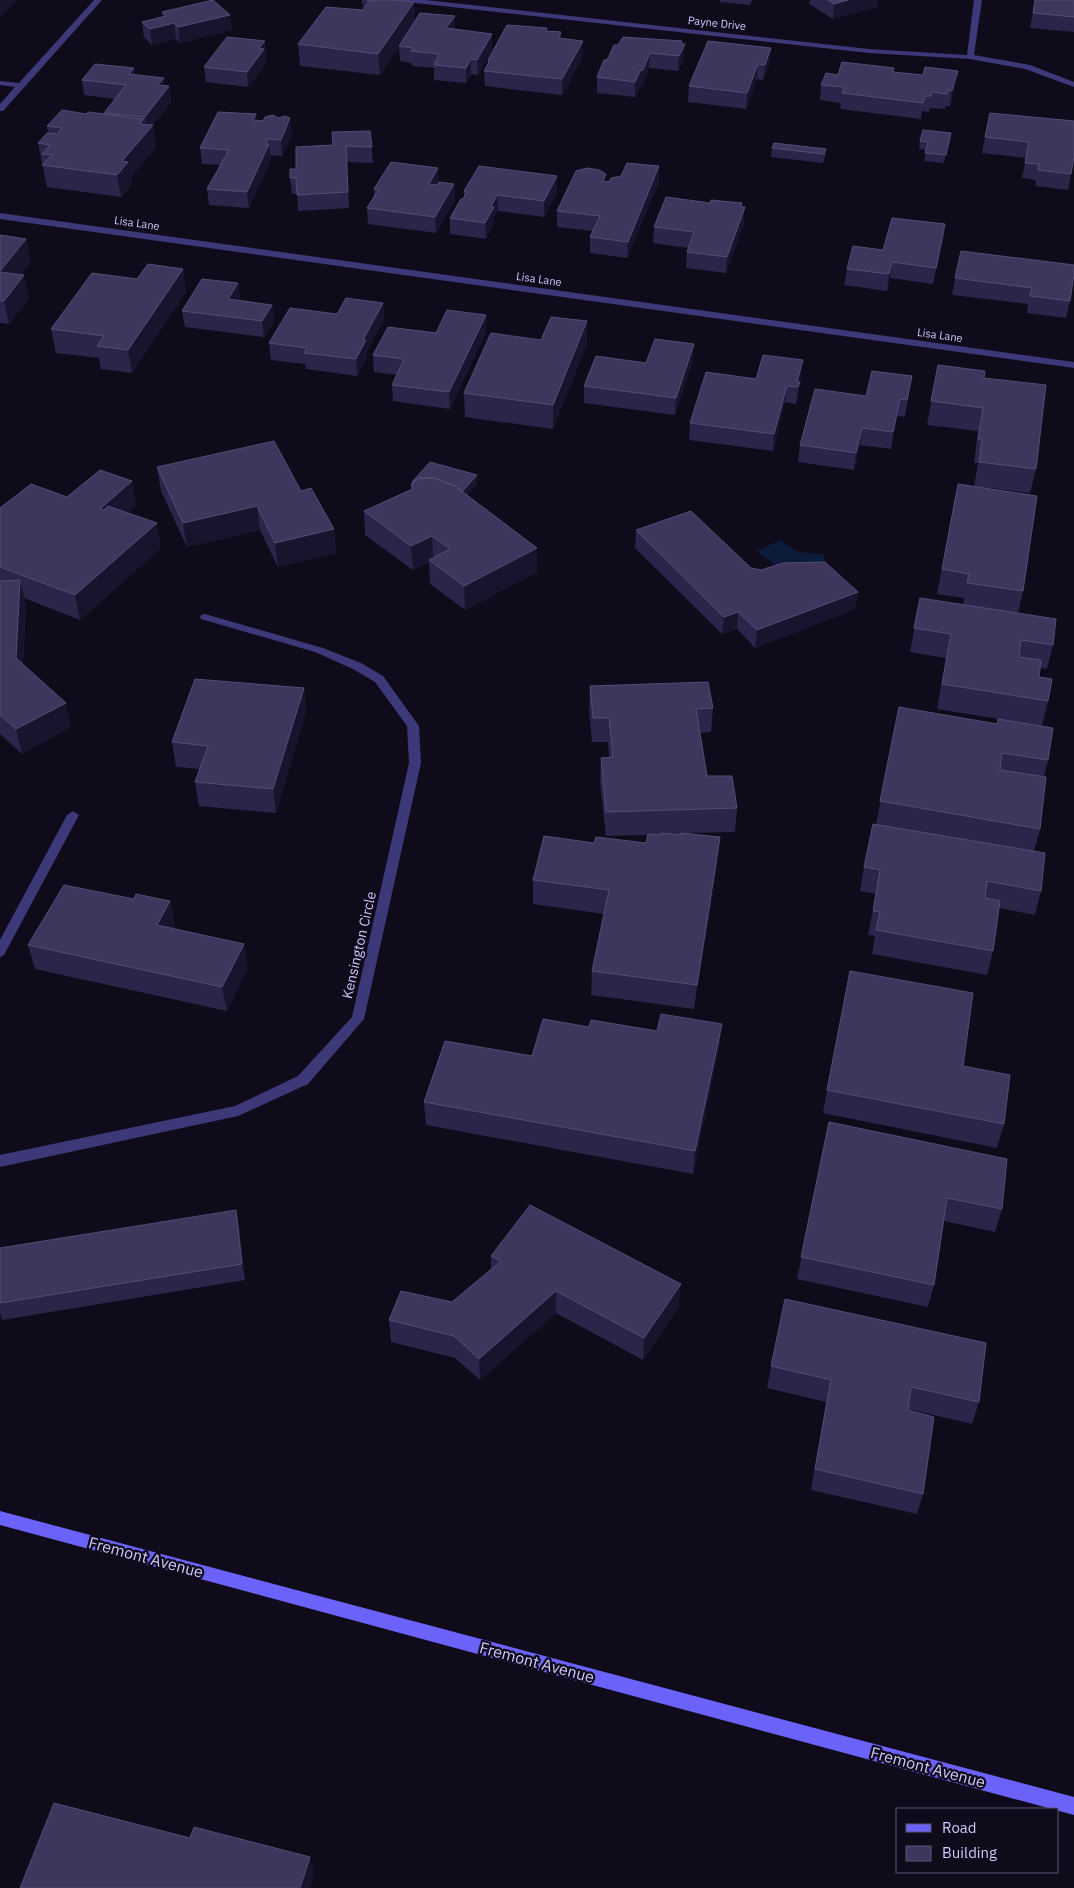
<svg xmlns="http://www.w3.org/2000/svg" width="1074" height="1888" font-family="'IBM Plex Sans',sans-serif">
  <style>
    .water { fill: #0c1b39 }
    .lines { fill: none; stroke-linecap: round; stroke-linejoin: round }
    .service { fill: #3d3878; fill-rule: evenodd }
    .minor { fill: #3d3878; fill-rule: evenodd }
    .secondary { fill: #6b62f9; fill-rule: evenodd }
    .wall { fill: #2c2449; fill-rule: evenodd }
    .shaded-wall { fill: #19132e }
    .building { fill: #3e365c; stroke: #544c75 }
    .labels { text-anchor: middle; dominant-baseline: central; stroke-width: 4.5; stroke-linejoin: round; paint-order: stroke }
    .far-street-label { font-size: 11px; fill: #cfc7fd; stroke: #0f0b1b }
    .street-label { font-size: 14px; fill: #cfc7fd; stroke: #0f0b1b }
    .near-street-label { font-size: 16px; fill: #cfc7fd; stroke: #0f0b1b }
  </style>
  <rect width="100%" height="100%" fill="#0f0b1b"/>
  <path class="water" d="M781 540 798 552 824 554V574L783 571 756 551Z"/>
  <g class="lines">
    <path class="service" d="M73 811 79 815 4 955 0 957V940L67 815Z"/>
    <path class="minor" d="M94 0H102L3 111H0V104L15 87 0 85V81L19 83Z
      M402 0H426L869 49 967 55 974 0H982L974 55 1030 65 1074 82V87L1025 69 970 59 869 53 406 2Z
      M0 213 1074 362V368L0 219Z
      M205 614 323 648 361 663 383 676 419 726 421 763 364 1019 308 1084 238 1116 0 1167V1155L235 1106 298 1076 352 1017 409 763 407 726 375 682 353 669 315 652 201 619 200 617 201 615Z"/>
    <path class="secondary" d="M0 1511 1074 1797V1815L0 1525Z"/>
  </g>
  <path class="wall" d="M362 0H395L414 2 415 21 455 29 492 49 478 75 471 74 466 83 434 80V68L412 66 411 63 400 61 399 47 380 75 300 66 298 44 363 10Z
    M720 0H752L750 5 720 2Z
    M810 0H878L877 7 833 19 809 4Z
    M1035 0H1074V32L1030 28Z
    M162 12 230 15 232 30 180 43 176 39 152 45 144 37 142 22 163 17Z
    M547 31 561 32V39L583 41V56L562 95 485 86 484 71 488 65V60Z
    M708 41 770 63 763 80 757 79 746 109 688 102 689 86Z
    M682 44 684 59 678 71 649 68 643 85 640 87 635 97 597 93V77L618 45Z
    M267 56 265 58 266 64 248 87 206 82 204 67Z
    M134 68 135 75 165 86H169L171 102 153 125 156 147 131 177 132 184 121 197 47 187 38 143 48 133 47 126 86 114H104V113L115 99 84 95 82 80Z
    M894 68 893 72 955 86 950 106H945V109L930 108 929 112 922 111 921 119 840 109 841 103 820 100 821 85 838 75Z
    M990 113 1071 174 1068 190 1035 186 1036 180 1022 178 1026 158 982 153Z
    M256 121 292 134 282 156 270 155 271 159 249 208 209 205 207 189 220 165 202 164 200 148Z
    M370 131 373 163 347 162 349 208 298 211 297 194H292L290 178 333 145Z
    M951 133 944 163 924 161 926 150 919 149 920 141Z
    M772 148 826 149 825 157 823 163 771 157Z
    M659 166V182L627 258 590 253V237L593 231 557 227V211L606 181 609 182 621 176Z
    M439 183 454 184 455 200 436 233 368 224 367 208 374 196V189Z
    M464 191 557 192 544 217 498 211 494 217V223L486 239 450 234V218L464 197Z
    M742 207 744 223 726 273 686 268 687 252 688 248 653 243 654 227Z
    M945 224 943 241 933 284 890 278 887 291 844 285 847 269 883 250Z
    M0 235 31 262 21 274 29 298 9 324 0 323Z
    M961 251 1070 301 1066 318 1027 313 1028 304 952 295Z
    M183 269 186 292 132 373 101 369 99 358 56 353 51 329 137 279Z
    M238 283 240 300 272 305 274 321 264 337 185 327 182 311Z
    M383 303 384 319 367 351V357L357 376 306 369 305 364 271 360 269 343 337 314Z
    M486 315V332L450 409 393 401 392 385 397 375 374 372 373 355Z
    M541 340 587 344 553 429 465 417 464 393Z
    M693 360 675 415 584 403V386L646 363Z
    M938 365 984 378 1036 469 1030 493 974 486 978 463H974L978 431 927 425Z
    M801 376 796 404 785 402 773 451 689 440 690 423 756 379Z
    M912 376 905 417 897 416 891 449 860 445 854 470 798 462 800 445 866 396Z
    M157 467 301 491 334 529 336 553 278 567 260 530 187 547 161 491Z
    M412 482 477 484 467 495 537 572 465 610 430 584 429 562 413 570 365 535 364 511 411 489V484L412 483Z
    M958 484 1023 591 1018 613 1053 645 1047 669 1040 668 1039 677 1048 701 1042 726 937 709 946 658 910 652 920 598 963 605 964 598 937 594Z
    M67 497 136 505 127 513 161 548 80 620 24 598 26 604 23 664 71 727 22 754 0 734V508Z
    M636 530 751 568 858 592 855 609 755 648 737 629 722 634 635 548Z
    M590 686 713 708 711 732 700 733 707 776 737 808 735 832 688 833 718 861 694 1009 591 995 592 971 604 914 533 904V880L594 843H646L648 835 606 836 600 782 601 758 609 757 608 742H592L589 710ZM669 834H681V835Z
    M304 688 306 712 276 813 199 806 195 782 200 769 176 767 172 742Z
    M899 707 1048 760 1044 777 1040 829 1034 851 1041 891 1035 915 999 908 993 951 987 975 872 954 875 936 868 935 876 894 860 891 864 867 876 824Z
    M134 899 170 901 175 926 174 929 248 968 227 1011 35 969 28 945Z
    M722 1024 719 1048 693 1174 426 1125 424 1102 532 1056 589 1027 657 1031Z
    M827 1090 1004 1124 997 1148 823 1113Z
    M829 1122 1002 1209 995 1232 944 1221 934 1285 928 1307 797 1279Z
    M239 1227 245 1280 2 1320 0 1313V1248Z
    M491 1256 679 1306 643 1360 556 1313 480 1380 455 1358 391 1342 389 1320 452 1302 491 1269Z
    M785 1299 979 1402 972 1424 908 1409 923 1494 917 1514 811 1490 826 1402 767 1388Z"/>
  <path class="shaded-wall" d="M0 0H17L0 18Z
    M848 0H878L877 7 833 19 834 4Z
    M414 2 415 23 380 75 378 54Z
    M230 15 232 30 180 43 178 27Z
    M455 16V31L446 28Z
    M174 23 176 39 152 45 150 29Z
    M492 34V49L478 75 477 60Z
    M265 41 267 56 265 58 266 64 248 87 247 72 259 48Z
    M583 41V56L562 95V79Z
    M682 41V50L685 44 684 59 678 71 679 56Z
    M771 48 770 63 763 80 765 65Z
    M650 53 649 68 643 85 640 87 635 97V82Z
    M471 59V74L466 83V68Z
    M758 64 757 79 746 109 747 93Z
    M134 68 136 84 129 74Z
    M958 71 955 86 950 106 952 90Z
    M164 78 165 91 169 86 171 102 153 125 156 147 131 177 132 184 121 197 117 175 122 161 140 124 144 119 146 133 147 132 145 117 158 85Z
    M256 114 257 130 253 120Z
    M290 118 292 134 282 156 281 140Z
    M951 133 950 142 944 163 946 155Z
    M268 139 271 159 249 208 247 192Z
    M659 166V182L627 258 628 242Z
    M438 168 439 184 430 200 429 184Z
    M557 176V192L544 217V201Z
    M454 184 455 200 436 233 435 217Z
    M497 195 498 211 494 217V223L486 239 485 223 491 207Z
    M742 203 741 219 745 207 744 223 726 273 727 257Z
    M945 224 943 241 933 284 936 268Z
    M26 239 31 262 5 295 0 271Z
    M892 262 890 278 887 291 889 274Z
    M183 269 186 292 132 373 128 350Z
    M24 275 29 298 9 324 4 301Z
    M238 283 240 300 230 315 228 299Z
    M383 303 384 319 367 351V357L357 376 356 359 363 340Z
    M272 305 274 321 264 337 262 321Z
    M486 315V332L450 409 449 392Z
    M587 321V344L553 429V405Z
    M694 344 693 360 675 415 676 398Z
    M803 360 801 376 798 387 797 382Z
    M800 382 798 399 796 404 798 387Z
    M787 386 785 402 773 451 774 434Z
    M900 399 897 416 891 449 893 432Z
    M862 428 860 445 854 470 856 453Z
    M477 475V484L459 505V496Z
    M132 481 136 505 104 533 100 509Z
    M257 506 260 530 187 547 183 523Z
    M157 523 161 548 80 620 75 595Z
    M334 529 336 553 278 567 275 543Z
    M432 536 433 560H429V562L413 570 411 546Z
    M537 548V572L465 610 464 586Z
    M20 580 26 604 22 682 16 658Z
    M858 592 855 609 755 648 757 630Z
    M738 612 737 629 722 634 724 617Z
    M304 688 306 712 276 813 273 789Z
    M66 703 71 727 22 754 16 729Z
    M720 837 718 861 694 1009 697 985Z
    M170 901 175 926 162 949 157 925Z
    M244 944 248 968 227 1011 222 987Z
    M722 1024 719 1048 693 1174 695 1151Z
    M236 1210 239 1227 245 1280 242 1264Z
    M681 1284 679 1306 643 1360 644 1338Z
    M556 1291V1313L480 1380 479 1359Z
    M310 1857 314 1873 310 1888H300Z"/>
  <path class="building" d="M213 0 230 15 178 27 174 23 150 29 142 22 166 16 162 12Z
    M366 0H395L414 2 378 54 298 44 326 7 363 10 370 0Z
    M828 0H848L834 4Z
    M1035 0H1074V17L1033 13Z
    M420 13 455 16 446 28 492 34 477 60 471 59 466 68 434 65 439 54 411 51 413 48 399 46Z
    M507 25 547 28 546 31 561 32 558 38 583 41 562 79 484 71 490 60H488Z
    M227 37 265 41 259 48 264 49 247 72 204 67Z
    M623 37 682 41 681 44H685L679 56 650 53 643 70 640 71 635 82 597 77 604 60H607L614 45H618Z
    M708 41 771 48 765 65 758 64 747 93 689 86Z
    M842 62 894 68 893 72 923 75 925 67 958 71 952 90H948L947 94 932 92 931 96H925L923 103 842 93 844 87 821 85 826 73 838 75Z
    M95 64 134 68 129 74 164 78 158 85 169 86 145 117 104 113 126 85 82 80Z
    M62 110 86 114 88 112 144 119 140 124 153 125 122 161 128 162 117 175 42 165 52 155 42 154 50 145 38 143 47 133 57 134 62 128 47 126Z
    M218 112 256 114 253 120 263 121 265 117 273 115 278 118 285 116 290 118 281 140 268 139 266 144H269L247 192 207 189 229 150 200 148Z
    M990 113 1074 121V157L1071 174 1038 170 1039 164 1025 163 1029 142 985 137Z
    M923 130 951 133 946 155 925 153 928 142 920 141Z
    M370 131 372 147 346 146 348 192 297 195 296 178H290V169H296V147L333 145 332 132Z
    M774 143 826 149 824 154 772 148Z
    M391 162 438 168 429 184 437 185 439 182 454 184 435 217 367 208 379 189H374Z
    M627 163 659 166 628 242 590 237 600 216 557 211 576 171 587 168 599 170 606 174 603 181 609 182 611 178 621 176Z
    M479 166 557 176 544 201 497 195 491 207H494L485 223 450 218 461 199H463L467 191H464Z
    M666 197 710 203 711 200 742 203 741 207H745L727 257 687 252 694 232 654 227Z
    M892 218 945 224 936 268 892 262 889 274 847 269 853 246 883 250Z
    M0 235 26 239 0 271Z
    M961 251 1074 265V275L1070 301 1030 296 1032 288 955 278Z
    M148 264 183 269 128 350 97 346 104 336 51 329 92 273 137 279Z
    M0 272 24 275 4 301H0Z
    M202 279 238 283 228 299 272 305 262 321 182 311Z
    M346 298 383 303 363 340H366L356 359 304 353 307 348 269 343 290 308 337 314Z
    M447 310 486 315 449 392 392 385 404 359 373 355 388 327 436 333Z
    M551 317 587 321 553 405 464 393 491 333 541 340Z
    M655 339 694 344 676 398 584 386 596 356 646 363Z
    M763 355 803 360 797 382H800L798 387 787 386 774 434 690 423 706 372 756 379Z
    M938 365 985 371 984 378 1046 385 1036 469 979 462 982 439H978L983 408 931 401Z
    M872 371 912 376 907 400 900 399 893 432 862 428 856 453 800 445 815 389 866 396Z
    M274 441 301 491 311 488 334 529 275 543 257 506 183 523 157 467Z
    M430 462 477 475 462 492 455 486 434 478H419L413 482H412Z
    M100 470 132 481 100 509 104 510 108 506 157 523 75 595 0 567V508L31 484 67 497Z
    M419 478H434L455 486 537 548 464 586 429 560 450 549 432 536 411 546 364 511 413 489 411 484Z
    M958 484 1037 496 1023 591 967 583 969 574 942 569Z
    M691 511 751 568 761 570 783 563 825 562 858 592 757 630 738 612 724 617 636 530Z
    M20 580 16 658 66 703 16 729 0 715V581Z
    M920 598 1056 619 1053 645 1021 640 1019 657 1041 660 1039 677 1052 679 1048 701 942 684 951 634 914 628Z
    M195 679 304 688 273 789 195 782 208 746 172 742Z
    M708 682 713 708 696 709 707 776H732L737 808 606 812 601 758 613 757 609 718H593L590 686Z
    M899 707 997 724 998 719 1053 728 1048 760 1002 753 1000 770 1046 777 1040 829 880 801Z
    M873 824 1045 853 1041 891 987 881 985 898 1000 901 993 951 876 930 880 912 873 911 880 870 864 867Z
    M661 833 681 835V833L720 837 697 985 592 971 609 890 533 880 544 836 594 843 596 837 646 843 648 834 661 835Z
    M64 885 134 899 136 894 170 901 157 925 244 944 222 987 28 945Z
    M850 971 973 993 963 1066 1010 1075 1004 1124 827 1090Z
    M661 1014 722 1024 695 1151 424 1102 445 1041 532 1056 543 1019 589 1027 591 1020 657 1031Z
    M829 1122 1007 1159 1002 1209 947 1198 934 1285 801 1257Z
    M530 1205 681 1284 644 1338 556 1291 479 1359 454 1336 389 1320 401 1291 452 1302 501 1261 491 1256Z
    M236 1210 242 1264 0 1303V1248Z
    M785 1299 986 1343 979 1402 911 1387 908 1410 934 1417 923 1494 815 1469 831 1380 771 1366Z
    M54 1803 190 1838 194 1827 310 1857 300 1888H20Z"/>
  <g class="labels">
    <g class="far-street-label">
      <text transform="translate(717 23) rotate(6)">Payne Drive</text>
      <text transform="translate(137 223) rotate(8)">Lisa Lane</text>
      <text transform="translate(539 279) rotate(8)">Lisa Lane</text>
      <text transform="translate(940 335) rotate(8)">Lisa Lane</text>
    </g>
    <g class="street-label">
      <text transform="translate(359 945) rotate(-77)">Kensington Circle</text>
    </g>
    <g class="near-street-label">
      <text transform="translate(146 1557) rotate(15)">Fremont Avenue</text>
      <text transform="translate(537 1662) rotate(15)">Fremont Avenue</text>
      <text transform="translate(928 1767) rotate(15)">Fremont Avenue</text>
    </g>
  </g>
  <rect x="896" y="1808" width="162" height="65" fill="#0f0b1b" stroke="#5c5675"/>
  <rect x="906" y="1824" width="25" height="8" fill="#6b62f9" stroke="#5c5675"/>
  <text x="942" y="1833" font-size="15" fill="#cfc7fd">Road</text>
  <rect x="906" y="1846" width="25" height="15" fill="#3e365c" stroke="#5c5675"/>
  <text x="942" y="1858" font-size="15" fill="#cfc7fd">Building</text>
</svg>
